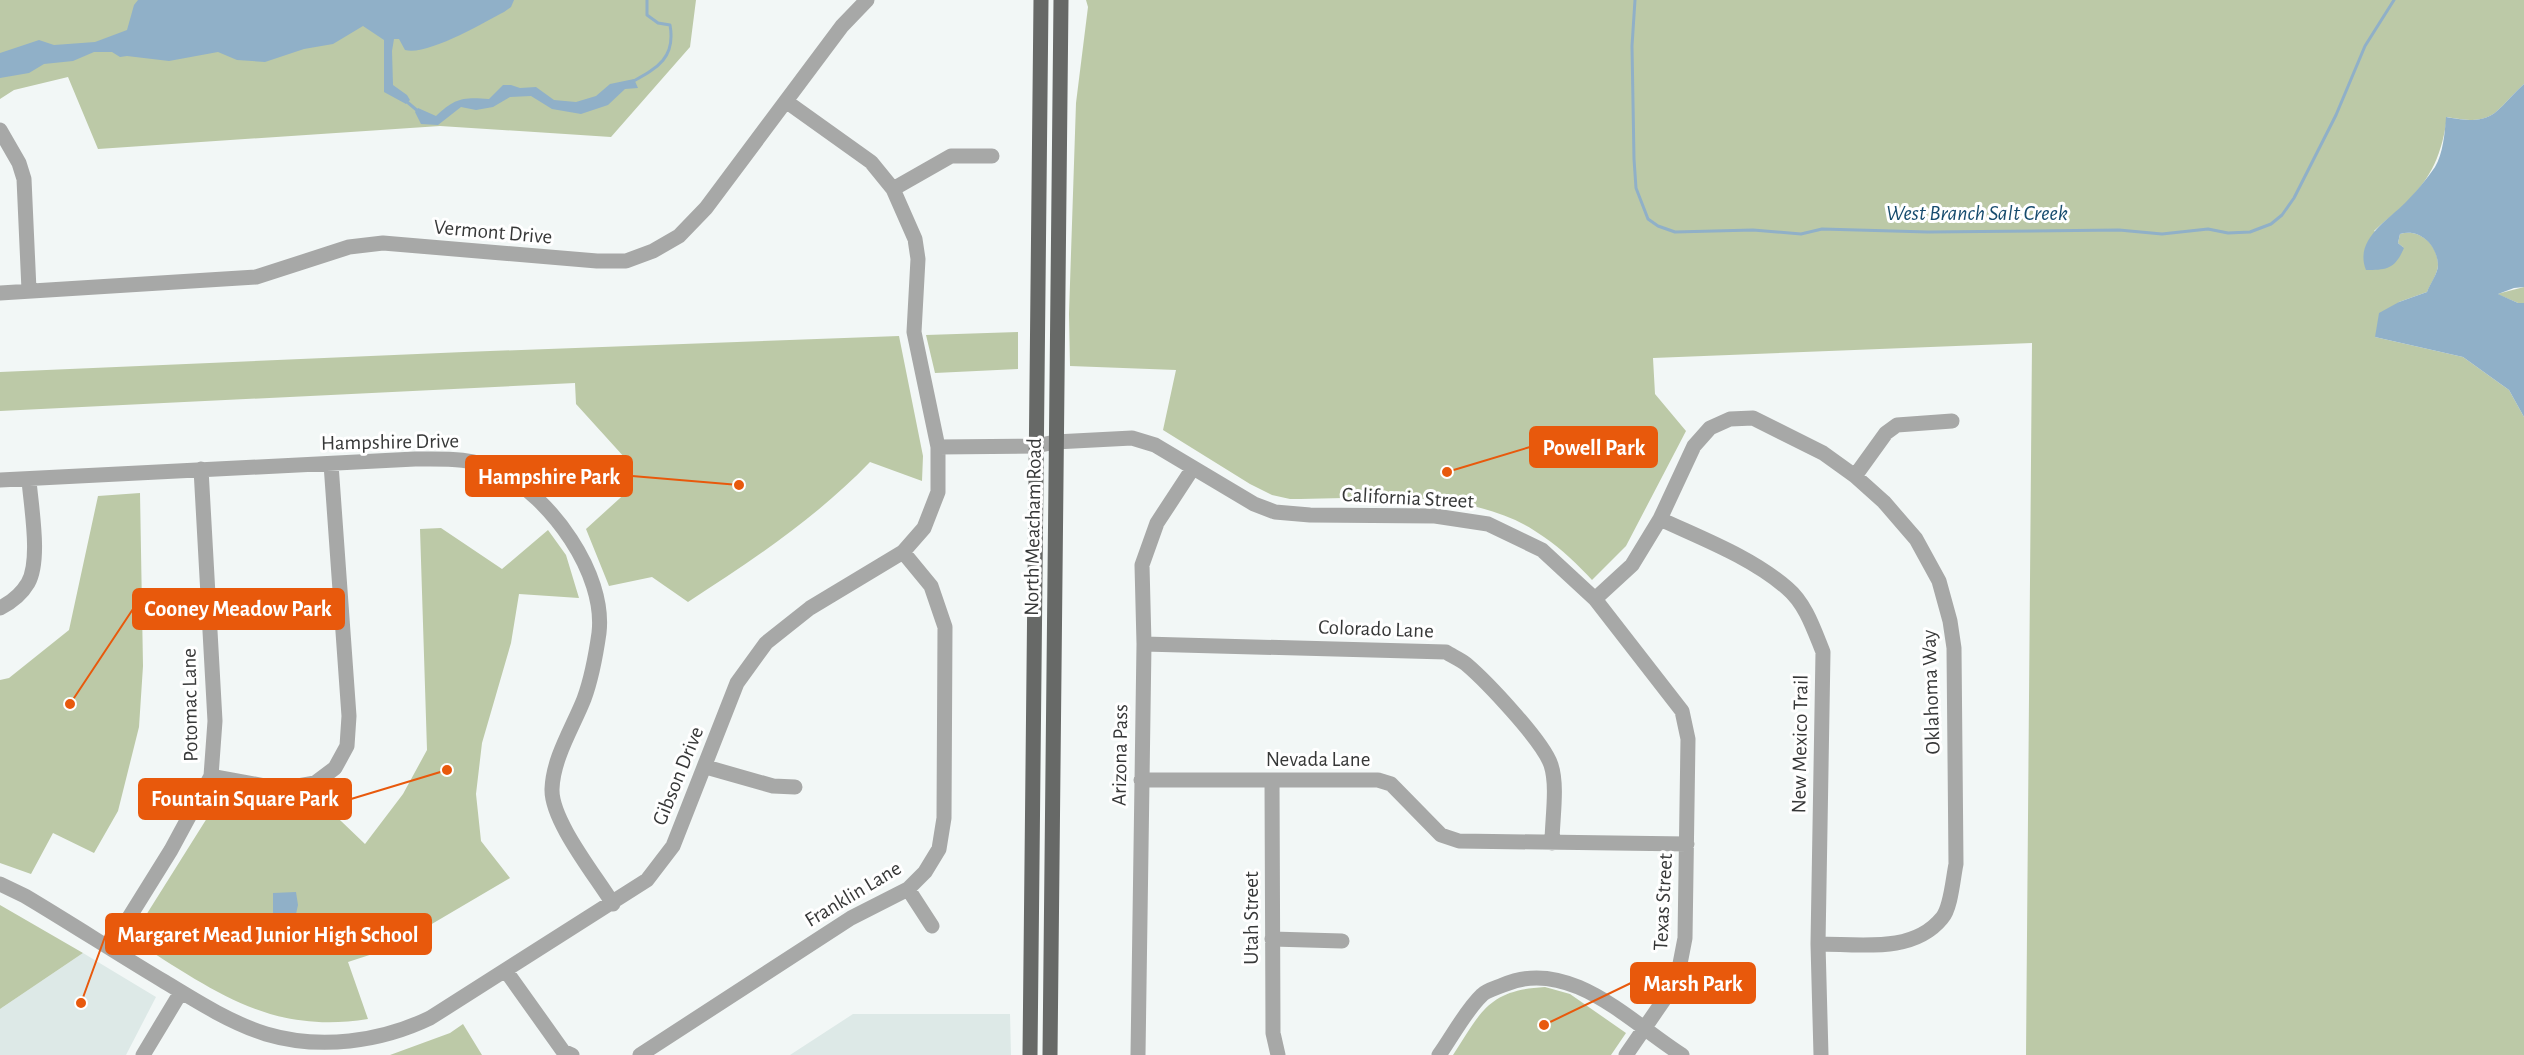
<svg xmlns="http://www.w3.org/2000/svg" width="2524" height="1055" font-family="'Alegreya Sans',sans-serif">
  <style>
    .built { fill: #dde9e7 }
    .green { fill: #bcc9a7 }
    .water { fill: #90b0c8 }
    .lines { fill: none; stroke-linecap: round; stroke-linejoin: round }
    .stream { stroke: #90b0c8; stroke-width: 3 }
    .minor { stroke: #a7a8a7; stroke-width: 15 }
    .major { stroke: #676967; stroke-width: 15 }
    .labels { text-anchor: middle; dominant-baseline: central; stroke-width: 6; stroke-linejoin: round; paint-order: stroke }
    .street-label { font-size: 21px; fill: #373838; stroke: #fff }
    .water-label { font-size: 22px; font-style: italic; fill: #174c6e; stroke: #fff }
    .leader { fill: none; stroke: #e8590c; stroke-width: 2 }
    .callout-dot { fill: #e8590c; stroke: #fff; stroke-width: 2 }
    .callout { fill: #e8590c; stroke: #e8590c; stroke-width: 2 }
    .callout-label { font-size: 22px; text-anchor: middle; font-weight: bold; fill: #fff }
  </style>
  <rect width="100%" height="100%" fill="#f2f7f6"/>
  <path class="built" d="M83 953 156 997 126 1055H0V1009Z
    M853 1014H1010L1011 1055H790Z"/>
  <path class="green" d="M0 0H696L690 47 611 137 440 126 98 149 68 77 14 90 0 99Z
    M1086 0H2524V84C2492 114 2495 126 2447 117 2442 154 2432 177 2406 203 2396 213 2384 221 2374 231L2404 248 2398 243 2400 234C2420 228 2438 245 2438 265 2438 273 2430 285 2427 292L2399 302 2375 337 2463 357 2509 390 2524 417V1055H2026L2032 343 1653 358 1655 394 1686 431 1626 546 1592 580C1578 565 1562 549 1544 537 1475 486 1371 499 1290 499L1272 495 1250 484 1163 430 1176 370 1070 366 1069 314 1076 103 1088 7Z
    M2524 287V303H2518L2497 294Z
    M1018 332V369L935 373 926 335Z
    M899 336 923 456 922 481 870 462C816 518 753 560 688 602L652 577 609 586 586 529 630 489 625 458 576 404 575 383 0 411V372L464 352Z
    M140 493 143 666 139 727 118 811 94 853 53 833 31 874 0 863V680L9 678 69 630 98 496Z
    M441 528 502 569 548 530 566 555 579 598 519 594 511 643 482 743 476 794 481 841 510 878 391 948 348 962 368 1019C268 1035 212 989 131 939L214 807 219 791 271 804 292 805 317 798 365 844 403 794 427 750 420 529Z
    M0 905 83 953 0 1009Z
    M1545 987 1570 994 1626 1033 1611 1055H1453C1481 1012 1488 990 1545 987Z
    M463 1024 482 1055H390L450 1033Z"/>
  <path class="water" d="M138 0H514L511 7 504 12C483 23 427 56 405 50L399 39H394L392 51 393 85 407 95 410 100 406 104 384 92V40L363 26 333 44 304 49 265 62 237 60 218 52 169 61 127 56 120 57 112 52H94L73 61 44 64 29 73 0 78V53L39 40 54 45 95 42 127 30 134 5Z
    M634 79 638 88 625 89 608 105 581 114 552 109 531 96 510 97 493 107 476 110 461 107 438 125 421 124 415 112 418 108 436 116C455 98 463 97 489 99L503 85H511L520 88 536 87 554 100 576 102 596 96 610 84Z
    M2524 84V287L2514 288 2498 294 2518 303H2524V417L2509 390 2463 357 2375 337 2379 313 2399 302 2427 292C2430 284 2438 273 2438 265 2437 245 2420 228 2400 234L2398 243 2404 248C2395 269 2387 270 2366 270 2354 240 2387 221 2405 203 2415 193 2427 179 2435 167 2443 154 2445 132 2446 117 2495 126 2492 114 2524 84Z
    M296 892 298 905 296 914H273V893Z"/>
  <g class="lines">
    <path class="stream" d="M1635 0 1632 46 1634 159 1636 188 1648 219 1658 226 1675 232 1753 230 1801 234 1822 229 1928 232 2119 230 2162 234 2208 229 2228 233 2250 232 2271 224 2282 215 2294 198 2336 115 2365 46 2394 0
      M632 82C657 68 676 58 670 25L658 23 647 15V0
      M406 101 419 112"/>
    <path class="minor" d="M0 130 19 163 24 179 29 290
      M893 189 951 156H992
      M0 293 256 277 349 247 383 243 597 261H626L653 251 679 236 706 208 842 26 867 0
      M938 447 1036 446 1055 442 1132 438 1155 445 1254 504 1275 512 1310 515 1435 516 1488 524 1542 550 1595 599 1682 711 1688 739 1685 938 1679 969 1670 991 1626 1055
      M1855 476 1886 433 1897 425 1952 421
      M0 480 415 459C443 459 473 457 499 471 550 497 606 573 599 633 596 654 591 680 584 699 573 727 553 758 552 789 551 821 596 876 613 904
      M1660 519C1703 539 1751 557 1787 588 1806 604 1814 630 1823 652L1818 944 1821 1055
      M1595 599 1632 565 1660 519 1694 446 1710 428 1730 419 1753 418 1823 453 1855 476 1884 502 1916 539 1939 581 1950 621 1954 648 1956 864C1953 878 1951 908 1942 918 1913 954 1859 944 1818 944
      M0 608C12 602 21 595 28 583 41 560 31 507 29 480
      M1144 644 1446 652C1452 656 1460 659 1466 664 1486 681 1543 741 1551 765 1558 786 1552 820 1552 843
      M706 767 773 786 795 787
      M211 776 281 789 315 783 335 768 347 746 349 716 331 464
      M1141 780H1378L1391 784 1441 835 1459 841 1687 844
      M1272 780 1273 1033 1278 1055
      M0 884 25 896C72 924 118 954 165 982 196 1001 231 1023 266 1034 320 1050 380 1042 430 1018L647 880 673 846 737 683 766 643 810 608 903 552 924 528 938 492V447L914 332 918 259 915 239 893 189 871 162 787 102
      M908 889 932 926
      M1272 939 1342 941
      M110 948 171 850 211 776 215 721 201 469
      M506 971 563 1051 572 1055
      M143 1055 181 992
      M640 1055 851 918 908 889 925 872 939 849 944 818 945 627 931 586 903 552
      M1138 1055 1144 644 1142 565 1157 523 1193 468
      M1439 1055C1452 1037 1466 1010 1482 995 1487 990 1496 988 1503 985 1569 956 1630 1022 1682 1055"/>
    <path class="major" d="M1030 1055 1041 0
      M1050 1055 1061 0"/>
  </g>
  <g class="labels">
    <g class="street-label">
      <text transform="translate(493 232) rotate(5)">Vermont Drive</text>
      <text transform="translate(390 442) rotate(-1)">Hampshire Drive</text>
      <text transform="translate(1408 498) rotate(3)">California Street</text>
      <text transform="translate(1033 527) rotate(-89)">North Meacham Road</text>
      <text transform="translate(1376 629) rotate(2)">Colorado Lane</text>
      <text transform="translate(1931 692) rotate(-92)">Oklahoma Way</text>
      <text transform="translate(190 705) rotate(-91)">Potomac Lane</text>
      <text transform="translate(1800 744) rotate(-89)">New Mexico Trail</text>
      <text transform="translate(1120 755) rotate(-89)">Arizona Pass</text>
      <text x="1318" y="759">Nevada Lane</text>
      <text transform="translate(678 776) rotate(-68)">Gibson Drive</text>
      <text transform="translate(853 894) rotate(-31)">Franklin Lane</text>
      <text transform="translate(1663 902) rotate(-87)">Texas Street</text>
      <text transform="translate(1251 918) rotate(-90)">Utah Street</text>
    </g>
    <g class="water-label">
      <text x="1977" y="213">West Branch Salt Creek</text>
    </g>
  </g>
  <path class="leader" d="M1447 472L1530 447M739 485L632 476M70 704L133 609M447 770L351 799M81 1003L106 934M1544 1025L1631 983"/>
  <g class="callout-dot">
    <circle cx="1447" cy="472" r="6"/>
    <circle cx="739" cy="485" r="6"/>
    <circle cx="70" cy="704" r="6"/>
    <circle cx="447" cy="770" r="6"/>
    <circle cx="81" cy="1003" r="6"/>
    <circle cx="1544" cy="1025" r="6"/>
  </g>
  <g class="callout">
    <rect x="1530" y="427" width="127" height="40" rx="6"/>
    <rect x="466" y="456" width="166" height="40" rx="6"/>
    <rect x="133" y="589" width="211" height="40" rx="6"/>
    <rect x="139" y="779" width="212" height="40" rx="6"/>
    <rect x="106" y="914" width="325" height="40" rx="6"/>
    <rect x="1631" y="963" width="124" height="40" rx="6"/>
  </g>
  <g class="callout-label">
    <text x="1594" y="455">Powell Park</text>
    <text x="549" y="484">Hampshire Park</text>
    <text x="238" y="616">Cooney Meadow Park</text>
    <text x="245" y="806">Fountain Square Park</text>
    <text x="268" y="942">Margaret Mead Junior High School</text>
    <text x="1693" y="991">Marsh Park</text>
  </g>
</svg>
